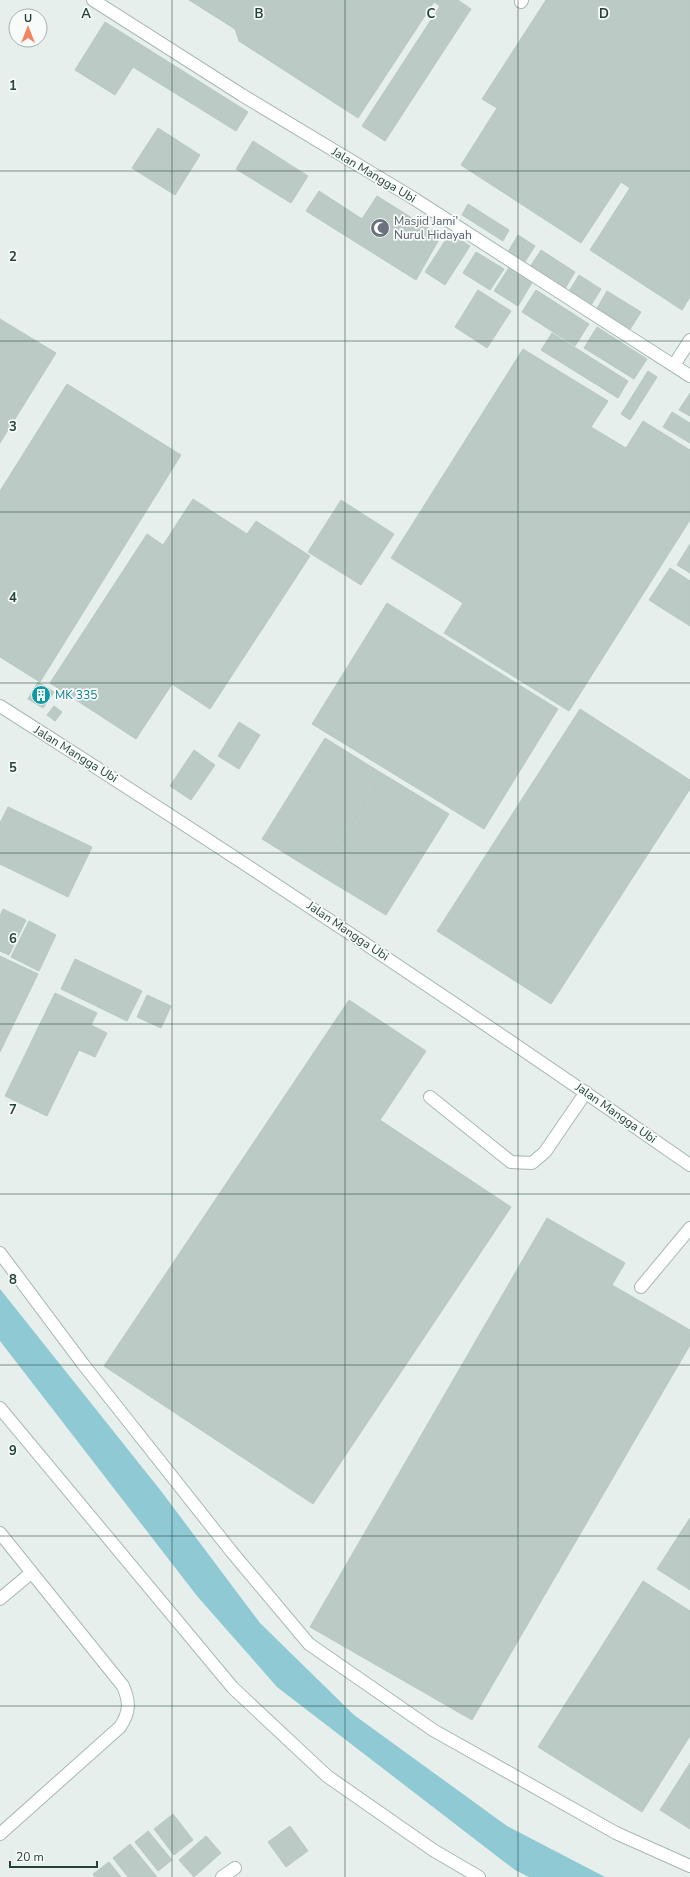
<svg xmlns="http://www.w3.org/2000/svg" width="690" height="1877" font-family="'Nunito Sans',sans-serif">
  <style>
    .water { fill: #8ec9d4 }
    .building { fill: #bbcac4; stroke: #b8c9c2 }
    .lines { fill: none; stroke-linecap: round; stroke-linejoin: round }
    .lane-casing { stroke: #a8b8b2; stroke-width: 14 }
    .street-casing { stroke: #a8b8b2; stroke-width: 14 }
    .lane { stroke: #fff; stroke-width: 12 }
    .street { stroke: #fff; stroke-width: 12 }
    .grid { fill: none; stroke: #24423a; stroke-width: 1; stroke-opacity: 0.55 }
    .labels { text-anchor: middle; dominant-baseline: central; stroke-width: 3.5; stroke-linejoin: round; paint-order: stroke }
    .street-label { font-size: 12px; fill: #24423a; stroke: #f7fbf9 }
    .worship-label { font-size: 12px; fill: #5b616d; stroke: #f7fbf9; text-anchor: start }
    .culture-label { font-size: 12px; fill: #0d838f; stroke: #f7fbf9; text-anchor: start }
    .grid-label { font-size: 13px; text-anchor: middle; font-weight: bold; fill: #24423a; stroke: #f7fbf9; stroke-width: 3.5; stroke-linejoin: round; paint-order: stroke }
  </style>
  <rect width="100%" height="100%" fill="#e6efeb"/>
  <path class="water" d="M0 1289 161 1491 260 1623 354 1715 507 1826 605 1877H529L515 1870 277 1687 197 1596 0 1341Z"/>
  <path class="building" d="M189 0H458L471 9 385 141 362 126 440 6 434 2 358 118 239 41 235 29Z
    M546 0H690V297L682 310 590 250 630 188 621 182 581 243 461 165 497 108 482 99Z
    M105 22 248 112 236 131 133 67 115 95 75 70Z
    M158 128 200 155 175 195 132 168Z
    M253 141 308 176 291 203 236 169Z
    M319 191 362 219 377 196 441 236 416 280 306 211Z
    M468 204 509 230 503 241 462 215Z
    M450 233 470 246 445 285 425 272Z
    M518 235 535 246 523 265 506 255Z
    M541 250 575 272 563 292 528 270Z
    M476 252 504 269 490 290 463 273Z
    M510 266 533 281 518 306 494 291Z
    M579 275 601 289 588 310 566 296Z
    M478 290 511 311 487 348 455 327Z
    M536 290 589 324 575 346 522 312Z
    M607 291 641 312 629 331 596 310Z
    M0 319 56 353 0 443Z
    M597 327 647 359 634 379 584 348Z
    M552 333 628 381 618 398 541 350Z
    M523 349 608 401 591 427 626 448 643 421 690 450V520L569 711 444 633 463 603 391 558Z
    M648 371 657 377 630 420 621 414Z
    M67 384 181 455 40 682 0 657V491Z
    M690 393V416L679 410Z
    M672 412 690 423V443L663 427Z
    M193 499 247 534 256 521 310 556 210 709 172 684 136 739 50 683 147 534 163 545Z
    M341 500 394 534 361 585 308 552Z
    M690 544V573L677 565Z
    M670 568 690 581V626L649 600Z
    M387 603 558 709 484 829 312 724Z
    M38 682 54 692 43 708 28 699Z
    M54 706 62 712 55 721 47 715Z
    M580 709 690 780V789L551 1004 437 931Z
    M239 722 260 735 239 769 218 756Z
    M325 738 383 774 320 875 262 839Z
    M194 750 215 765 191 800 170 786Z
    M383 774 449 814 386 915 320 875Z
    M8 807 92 847 68 897 0 864V823Z
    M3 909 26 920 9 955 0 951V916Z
    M29 921 56 935 39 971 11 957Z
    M0 956 38 974 0 1052Z
    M75 959 142 991 127 1021 61 989Z
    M55 993 97 1013 91 1025 107 1033 95 1057 79 1050 47 1116 5 1096Z
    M147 995 171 1006 161 1028 137 1017Z
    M349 1000 426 1051 380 1120 511 1207 313 1504 104 1366Z
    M547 1218 625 1263 612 1285 690 1330V1345L472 1720 310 1627Z
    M690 1518V1590L657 1569Z
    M643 1581 690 1611V1736L642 1812 538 1747Z
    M690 1763V1829L660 1810Z
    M173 1814 193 1840 174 1855 154 1829Z
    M290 1826 308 1851 286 1867 268 1842Z
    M148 1831 172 1860 158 1871 135 1842Z
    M206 1836 221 1853 194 1877 179 1860Z
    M130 1844 157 1877H128L113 1858Z
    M109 1862 121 1877H95L93 1874Z"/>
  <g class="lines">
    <defs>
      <path id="lane" d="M93 0 242 95 413 198 690 376
        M521 2 522 0
        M674 365 690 340
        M0 706C233 854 463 1007 690 1165
        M430 1097 511 1162 532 1163 545 1152 586 1092
        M0 1253 83 1364 231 1551 309 1644 433 1730 616 1833 690 1866
        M641 1287 690 1228"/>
      <path id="street" d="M0 1408 233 1688 327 1776 433 1850 479 1877
        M0 1533 123 1686C130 1702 130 1712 120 1727L0 1834
        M0 1599 31 1573
        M222 1877 235 1868"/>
    </defs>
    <use href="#lane" class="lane-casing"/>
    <use href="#street" class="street-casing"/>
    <use href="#lane" class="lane"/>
    <use href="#street" class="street"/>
  </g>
  <path class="grid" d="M172 0V1877M345 0V1877M518 0V1877M0 171H690M0 341H690M0 512H690M0 683H690M0 853H690M0 1024H690M0 1194H690M0 1365H690M0 1536H690M0 1706H690"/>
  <defs>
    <symbol id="mosque-disc" viewBox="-11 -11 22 22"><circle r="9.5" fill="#6b7280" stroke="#f7fbf9"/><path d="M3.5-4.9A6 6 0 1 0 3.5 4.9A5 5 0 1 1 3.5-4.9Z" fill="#fff"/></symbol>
    <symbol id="building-disc" viewBox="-11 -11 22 22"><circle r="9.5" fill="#0f9aa8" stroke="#f7fbf9"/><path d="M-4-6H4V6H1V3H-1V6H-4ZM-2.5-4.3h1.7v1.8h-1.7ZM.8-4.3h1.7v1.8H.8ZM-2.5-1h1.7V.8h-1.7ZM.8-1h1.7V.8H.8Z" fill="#fff"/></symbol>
  </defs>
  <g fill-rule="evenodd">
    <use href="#mosque-disc" x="369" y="217" width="22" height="22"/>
    <use href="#building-disc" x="30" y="684" width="22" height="22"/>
  </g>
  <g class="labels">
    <g class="street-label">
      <text transform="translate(374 175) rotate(31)">Jalan Mangga Ubi</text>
      <text transform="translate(76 754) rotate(32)">Jalan Mangga Ubi</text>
      <text transform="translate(348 931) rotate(34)">Jalan Mangga Ubi</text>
      <text transform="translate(616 1113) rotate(35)">Jalan Mangga Ubi</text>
    </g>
    <g class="worship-label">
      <text x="394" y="221">Masjid Jami'<tspan x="394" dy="14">Nurul Hidayah</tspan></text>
    </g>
    <g class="culture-label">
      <text x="55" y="695">MK 335</text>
    </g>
  </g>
  <g class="grid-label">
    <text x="86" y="18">A</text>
    <text x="259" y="18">B</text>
    <text x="431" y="18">C</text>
    <text x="604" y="18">D</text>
    <text x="13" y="90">1</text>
    <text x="13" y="261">2</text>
    <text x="13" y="431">3</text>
    <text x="13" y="602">4</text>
    <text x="13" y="772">5</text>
    <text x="13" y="943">6</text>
    <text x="13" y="1114">7</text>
    <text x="13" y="1284">8</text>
    <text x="13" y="1455">9</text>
  </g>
  <g transform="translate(28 28)"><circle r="19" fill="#f7fbf9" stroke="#a3b1ad"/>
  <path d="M0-3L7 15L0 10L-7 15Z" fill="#f4845f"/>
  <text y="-6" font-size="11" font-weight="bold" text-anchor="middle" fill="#24423a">U</text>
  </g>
  <path d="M10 1861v6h87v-6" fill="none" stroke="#24423a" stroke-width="2"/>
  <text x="16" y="1861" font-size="12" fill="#24423a" stroke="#f7fbf9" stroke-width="3" paint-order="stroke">20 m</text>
</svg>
